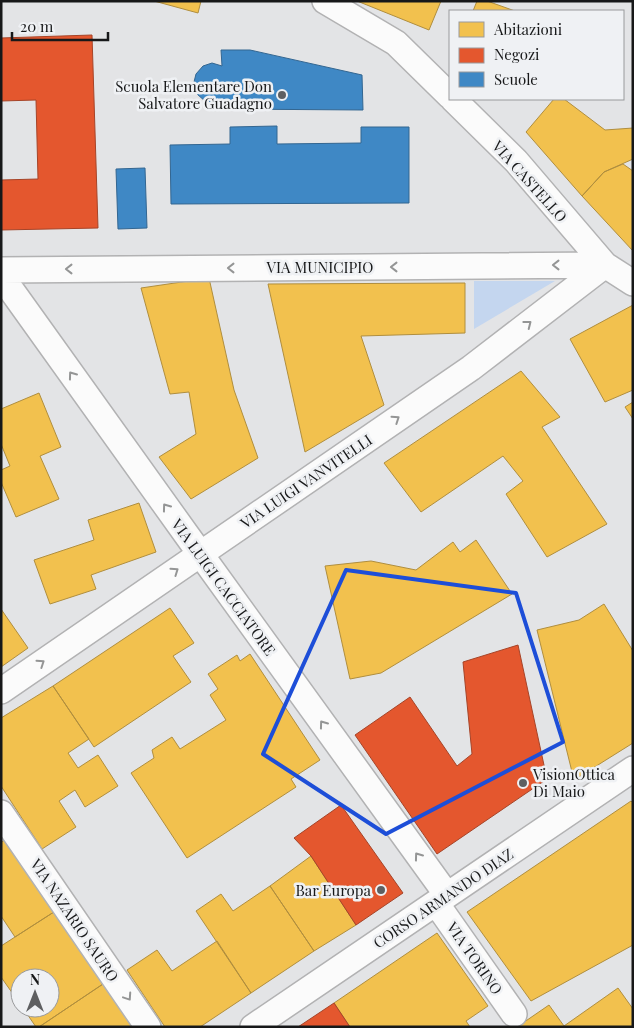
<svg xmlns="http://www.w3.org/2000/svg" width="634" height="1028" font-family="'Playfair Display',serif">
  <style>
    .green { fill: #c4d6ef }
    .homes { fill: #f2c14e; stroke: #b08e3e }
    .shops { fill: #e4572e; stroke: #a64428 }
    .schools { fill: #3f88c5; stroke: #336691 }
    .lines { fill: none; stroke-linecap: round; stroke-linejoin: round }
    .street-casing { stroke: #b2b2b3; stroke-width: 28 }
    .street { stroke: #fbfbfb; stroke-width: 25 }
    .oneway { stroke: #949595 }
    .marked { fill: none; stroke: #1d4ed8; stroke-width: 4; stroke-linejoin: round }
    .poi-dot { fill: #5e5f61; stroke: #eff1f4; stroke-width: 2 }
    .labels { text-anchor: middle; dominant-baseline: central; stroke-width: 5; stroke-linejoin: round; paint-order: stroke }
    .poi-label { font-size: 15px; fill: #171819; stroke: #eff1f4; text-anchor: end }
    .street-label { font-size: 15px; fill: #171819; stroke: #eff1f4 }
  </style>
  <rect width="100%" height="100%" fill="#e3e4e6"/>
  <path class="green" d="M474 281H555L474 329Z"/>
  <path class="homes" d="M154 1H201L198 13Z
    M357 1H441L429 30Z
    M477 1H487L515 11H473Z
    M554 99H564L605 130 633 128V159L604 172 582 196 526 132Z
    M623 164 633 171V251L582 196 604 172Z
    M209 278 234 390 258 458 191 499 159 457 196 434 189 392 170 394 141 288Z
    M465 283V333L361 336 384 405 305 452 268 284Z
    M633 305V390L605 402 570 339Z
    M521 371 560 417 542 427 607 524 547 557 506 494 523 481 503 456 421 512 384 463Z
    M39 393 61 447 40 456 59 499 16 517 1 482V470L10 466 1 444V409Z
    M633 402V419L625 407Z
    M139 503 156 552 91 575 96 589 50 604 34 560 94 540 88 520Z
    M476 540 512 594 381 673 350 679 325 566 371 561 416 570 453 542 460 552Z
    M604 604 633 651V743L574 780 537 630 579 620Z
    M170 608 194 643 173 656 191 682 94 747 53 686Z
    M1 609 28 648 1 667Z
    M250 654 320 760 291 779 296 787 187 858 131 773 154 758 152 750 172 737 180 749 226 720 210 695 218 689 208 674 237 655 240 661Z
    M53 686 89 739 68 753 78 768 98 755 118 786 85 807 75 790 59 801 76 827 42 849 1 786V718Z
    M631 801 633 803V945L531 1001 467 912Z
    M7 839 57 910 15 937 1 916V842Z
    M311 856 356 925 314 951 270 886Z
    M270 886 314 951 251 993 196 911 221 894 233 911Z
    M57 910 103 984 39 1027H36L23 1008H50V978H20V1004L1 977V946Z
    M437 933 488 1006 466 1021 470 1027H350L334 1003Z
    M217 941 251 993 200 1027H165L127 970 157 950 172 971Z
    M103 984 133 1027H39Z
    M618 988 633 1009V1027H517L549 1005 564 1026Z"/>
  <path class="shops" d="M92 35 98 228 1 230V180L38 179 36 100 1 101V38Z
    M518 645 547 779 437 854 355 735 410 697 457 766 472 754 463 662Z
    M341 805 403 893 356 925 311 856 294 838Z
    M334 1003 350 1027H298Z"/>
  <path class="schools" d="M221 50H250L362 75 363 110 224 109 225 99 219 102H206L197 94 194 82 196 74 203 66 212 63 222 66Z
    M277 126V144L361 143V127H409V203L171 204 170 145 230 144V127Z
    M145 168 147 228 118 229 116 169Z"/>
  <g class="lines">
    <defs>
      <path id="street" d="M325 1 396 43 450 96
        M453 99 516 161 605 265
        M1 270 605 265 633 283
        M1 280 12 291 186 534 447 895
        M1 691 471 368 605 265
        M1 813 148 1027
        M436 903 514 1014
        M253 1027 633 769"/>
    </defs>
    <use href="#street" class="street-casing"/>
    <use href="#street" class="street"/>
  </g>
  <defs><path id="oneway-chevron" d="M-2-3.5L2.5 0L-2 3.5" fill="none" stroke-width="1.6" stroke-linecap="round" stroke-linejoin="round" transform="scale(1.25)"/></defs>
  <g class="oneway">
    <use href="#oneway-chevron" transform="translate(556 265) rotate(180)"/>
    <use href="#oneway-chevron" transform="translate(394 267) rotate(180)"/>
    <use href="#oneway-chevron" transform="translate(231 268) rotate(180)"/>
    <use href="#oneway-chevron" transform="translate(69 269) rotate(180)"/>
    <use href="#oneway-chevron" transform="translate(528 324) rotate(-38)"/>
    <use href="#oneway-chevron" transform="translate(72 375) rotate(-126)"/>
    <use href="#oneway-chevron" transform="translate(396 419) rotate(-34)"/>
    <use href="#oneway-chevron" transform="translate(166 507) rotate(-126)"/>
    <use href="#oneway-chevron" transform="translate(175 571) rotate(-35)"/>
    <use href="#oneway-chevron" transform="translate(41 663) rotate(-34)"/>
    <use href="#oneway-chevron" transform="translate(323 724) rotate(-126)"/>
    <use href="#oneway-chevron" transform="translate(418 856) rotate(-126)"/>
    <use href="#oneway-chevron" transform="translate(128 997) rotate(56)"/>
  </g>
  <path class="marked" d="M346 570 516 593 563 742 386 834 263 754Z"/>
  <g class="poi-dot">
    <circle cx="282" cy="95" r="5"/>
    <circle cx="523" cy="783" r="5"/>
    <circle cx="381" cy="890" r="5"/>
  </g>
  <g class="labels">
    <g class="poi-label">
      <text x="272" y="86">Scuola Elementare Don<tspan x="272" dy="17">Salvatore Guadagno</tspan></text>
      <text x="533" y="774" text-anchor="start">VisionOttica<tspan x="533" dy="17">Di Maio</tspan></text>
      <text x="371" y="890">Bar Europa</text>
    </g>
    <g class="street-label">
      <text transform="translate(530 181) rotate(48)">VIA CASTELLO</text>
      <text x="320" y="267">VIA MUNICIPIO</text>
      <text transform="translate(306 481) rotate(-34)">VIA LUIGI VANVITELLI</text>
      <text transform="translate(224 587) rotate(54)">VIA LUIGI CACCIATORE</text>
      <text transform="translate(443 898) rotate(-34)">CORSO ARMANDO DIAZ</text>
      <text transform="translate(75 920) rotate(56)">VIA NAZARIO SAURO</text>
      <text transform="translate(475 958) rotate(55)">VIA TORINO</text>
    </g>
  </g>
  <rect width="634" height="1028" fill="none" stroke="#171819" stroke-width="5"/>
  <rect x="449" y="10" width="175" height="90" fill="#eff1f4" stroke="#999a9c"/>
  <rect x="459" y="22" width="25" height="15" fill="#f2c14e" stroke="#999a9c"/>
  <text x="494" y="35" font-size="15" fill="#171819">Abitazioni</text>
  <rect x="459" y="48" width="25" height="15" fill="#e4572e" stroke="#999a9c"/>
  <text x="494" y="60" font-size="15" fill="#171819">Negozi</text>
  <rect x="459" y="72" width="25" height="15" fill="#3f88c5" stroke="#999a9c"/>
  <text x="494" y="85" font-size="15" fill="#171819">Scuole</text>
  <g transform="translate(35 993)"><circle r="24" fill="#eff1f4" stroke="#999a9c"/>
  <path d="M0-4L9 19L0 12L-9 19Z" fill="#5e5f61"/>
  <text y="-8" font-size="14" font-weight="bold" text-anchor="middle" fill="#171819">N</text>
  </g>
  <path d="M12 32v8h96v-8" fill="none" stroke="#171819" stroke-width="2.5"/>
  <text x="20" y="32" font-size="15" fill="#171819" stroke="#eff1f4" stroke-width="4" paint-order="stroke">20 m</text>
</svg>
